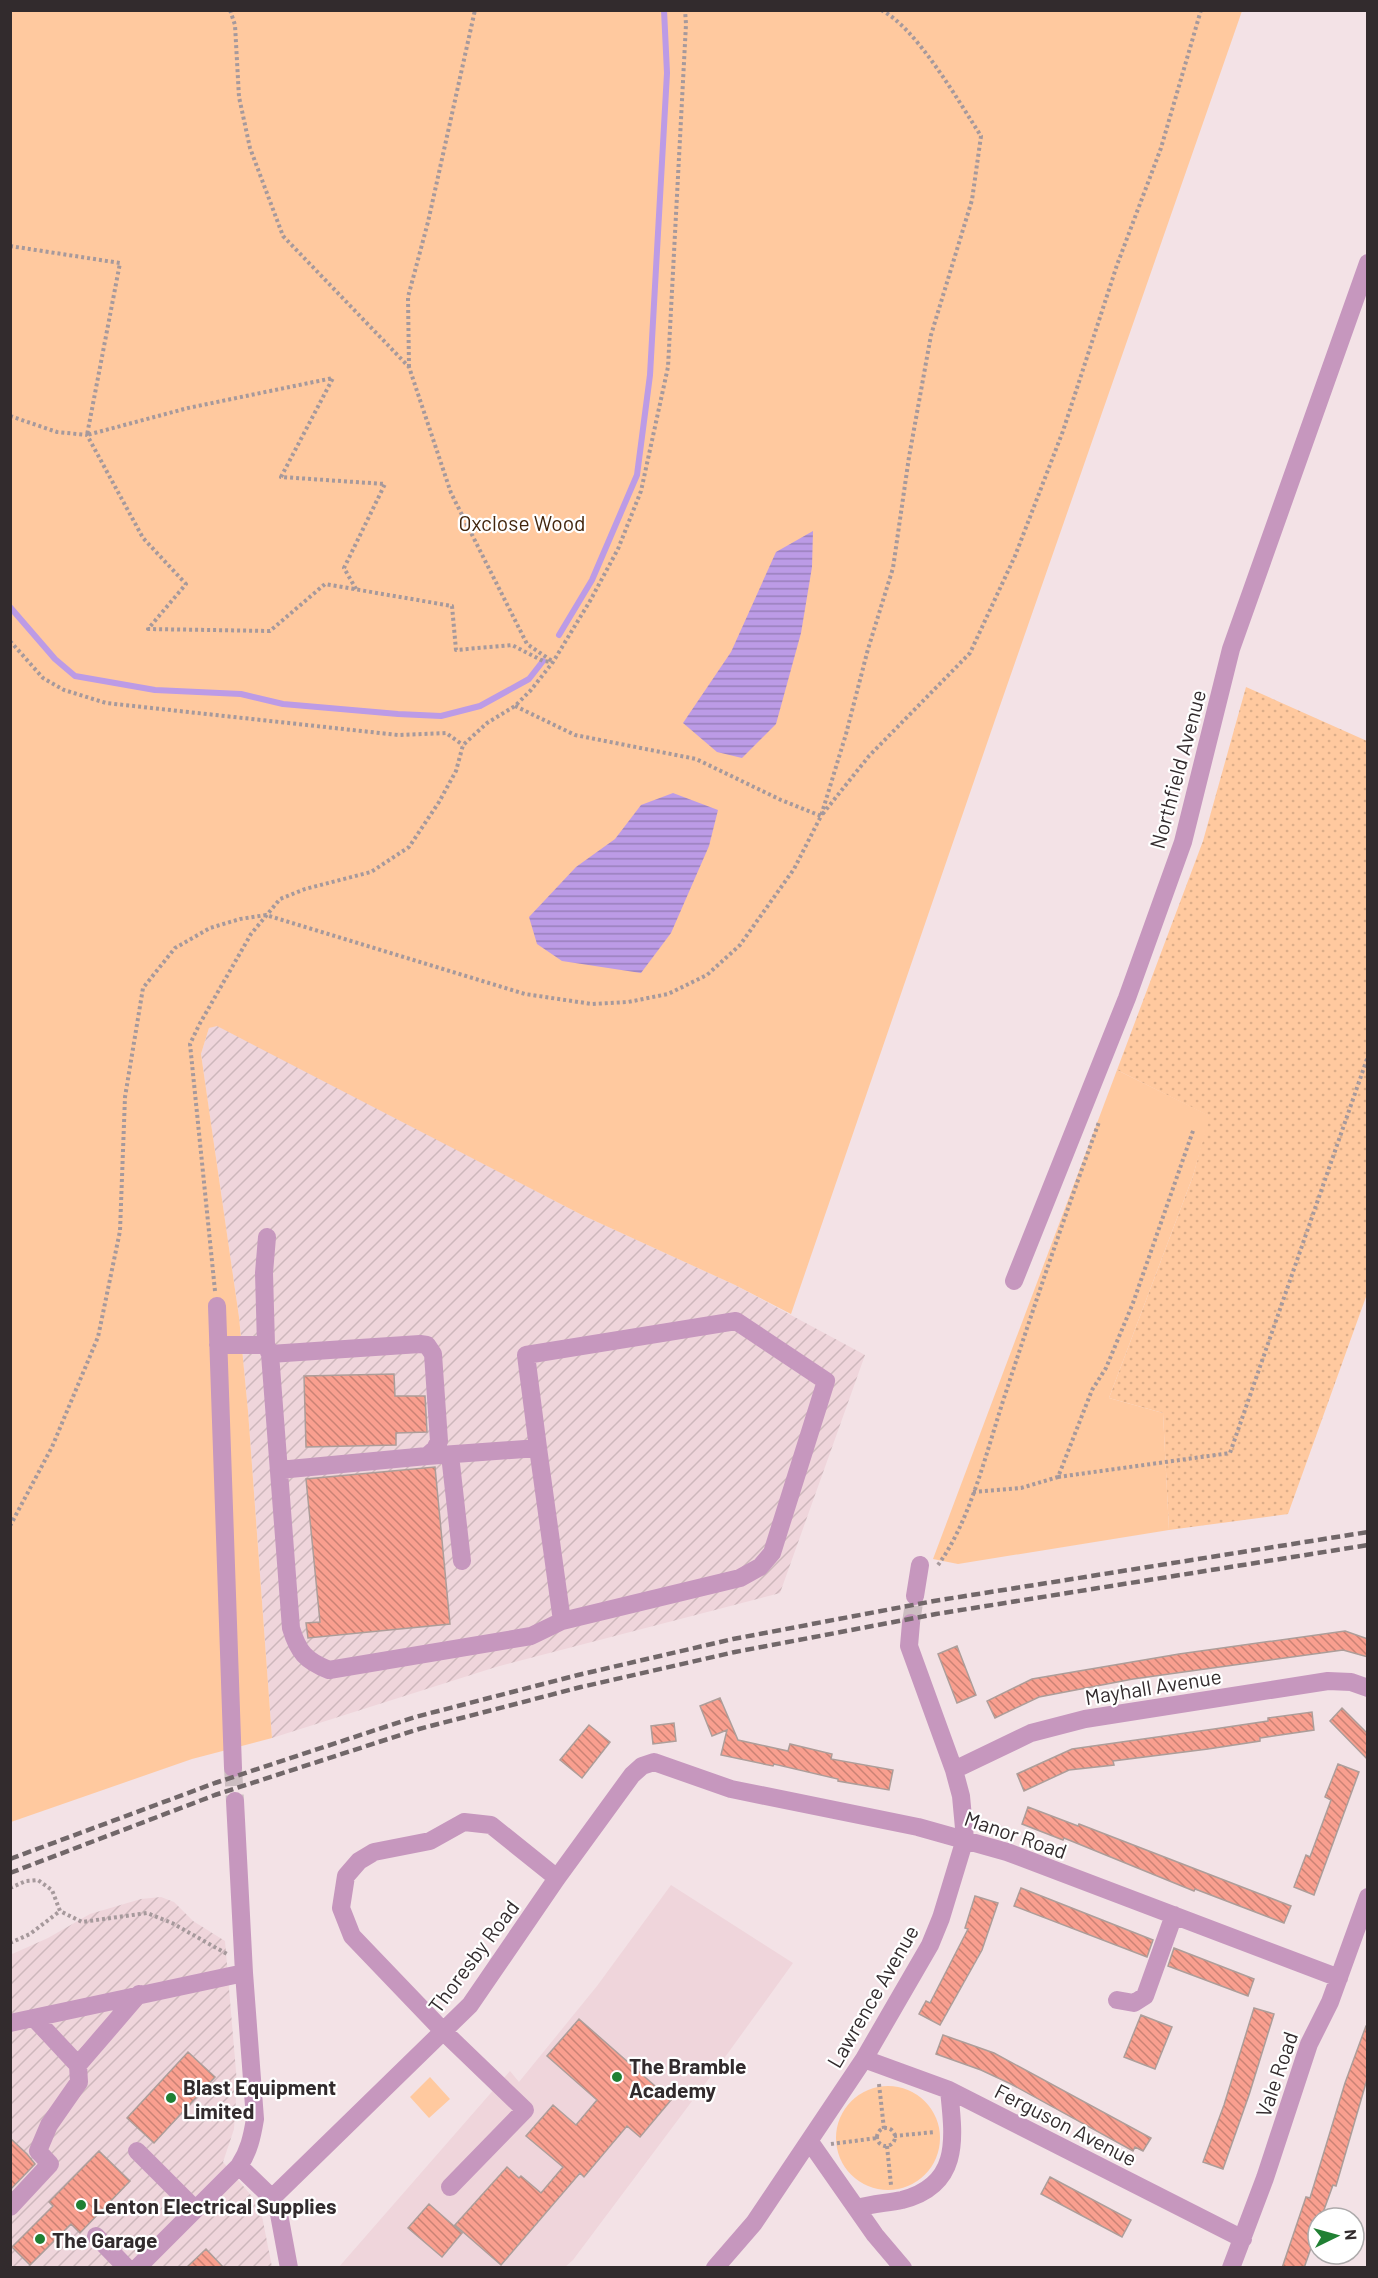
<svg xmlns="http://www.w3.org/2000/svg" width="1378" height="2278" font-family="Barlow,sans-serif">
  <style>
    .built { fill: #efd5db }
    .industrial { fill: url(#industrial-furrows) }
    .grass { fill: url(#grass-dots) }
    .green { fill: #ffc99f }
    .water { fill: url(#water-rules) }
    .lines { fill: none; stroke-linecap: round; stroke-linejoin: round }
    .stream { stroke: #bc9be6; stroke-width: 6 }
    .building { fill: url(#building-back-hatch); stroke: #ad9d99; stroke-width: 1.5 }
    .minor-tunnel { stroke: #ccbdc1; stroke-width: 18; stroke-dasharray: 18 9; stroke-linecap: butt }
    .path { stroke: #a6999c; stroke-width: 4; stroke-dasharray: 3 3; stroke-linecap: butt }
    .minor { stroke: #c697be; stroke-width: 18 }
    .rail { stroke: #716769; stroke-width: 4.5; stroke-dasharray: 9 4.5; stroke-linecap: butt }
    .poi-dot { fill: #208033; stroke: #fff; stroke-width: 2 }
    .labels { text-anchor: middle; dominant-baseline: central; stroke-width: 4.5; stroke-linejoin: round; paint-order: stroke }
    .park-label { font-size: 21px; fill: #42260d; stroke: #fff }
    .street-label { font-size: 21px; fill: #322b2d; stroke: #fff }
    .poi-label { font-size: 21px; font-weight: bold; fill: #322b2d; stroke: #fff; text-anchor: start }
  </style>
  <defs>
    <pattern id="industrial-furrows" width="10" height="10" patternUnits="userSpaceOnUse" patternTransform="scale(1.5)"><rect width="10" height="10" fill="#efd5db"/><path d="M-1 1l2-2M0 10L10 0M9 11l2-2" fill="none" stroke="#cdb7bc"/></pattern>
    <pattern id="grass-dots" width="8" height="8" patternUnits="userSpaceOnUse" patternTransform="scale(1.5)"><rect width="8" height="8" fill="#ffc99f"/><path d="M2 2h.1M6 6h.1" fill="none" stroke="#dbad89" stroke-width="1.8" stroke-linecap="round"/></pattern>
    <pattern id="water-rules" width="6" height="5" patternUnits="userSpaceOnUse" patternTransform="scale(1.5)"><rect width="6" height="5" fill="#bc9be6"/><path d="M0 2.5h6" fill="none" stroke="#997fbb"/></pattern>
    <pattern id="building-back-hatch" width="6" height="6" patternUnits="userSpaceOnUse" patternTransform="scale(1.5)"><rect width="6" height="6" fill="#f99f8f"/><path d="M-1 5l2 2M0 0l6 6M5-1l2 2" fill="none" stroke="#ca8275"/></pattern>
  </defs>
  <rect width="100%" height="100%" fill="#f3e2e6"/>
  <path class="built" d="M671 1885 793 1963 728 2053 573 2260 565 2267 338 2268 510 2071 519 2082 597 1986Z"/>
  <path class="industrial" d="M217 1025 582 1215 735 1285 865 1355 780 1593 496 1667 272 1738 248 1411 239 1317 201 1054 209 1028Z
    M161 1897 174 1902 193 1921 225 1941 237 2083 234 2129 223 2162 260 2206 272 2267H11L10 1955 48 1938 90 1914 141 1899Z"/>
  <path class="grass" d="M1246 687 1367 741V1294L1288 1514 1169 1530 1163 1413 1109 1398 1193 1176 1209 1116 1117 1070 1203 841Z"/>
  <path class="green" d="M10 11H1242L995 720 791 1314 735 1285 582 1215 217 1026 209 1028 201 1054 239 1317 248 1411 272 1738 192 1759 11 1822Z
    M1117 1070 1210 1116 1193 1176 1109 1398 1163 1413 1169 1530 958 1564 933 1559Z
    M430 2077 450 2099 429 2118 410 2097Z
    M836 2138a52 52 0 1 1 104 0a52 52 0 1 1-104 0Z"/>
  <path class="water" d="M813 531 812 567 801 633 776 724 742 758 717 752 683 723 731 652 776 552Z
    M673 793 718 810 709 846 671 933 641 973 562 961 537 944 529 917 576 867 615 839 641 805Z"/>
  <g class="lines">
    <path class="stream" d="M10 607 55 659 75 676 155 690 241 694 283 704 398 714 441 716 480 706 529 679 543 661
      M559 635 592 580 637 475 650 375 667 73 664 10"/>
  </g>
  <path class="building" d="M394 1374 395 1396H425L427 1432 396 1433V1445L306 1447 304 1376Z
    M435 1467 450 1624 308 1638 306 1623 320 1622 306 1479Z
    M1345 1631 1368 1639V1657L1343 1650 1133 1679 1039 1697 995 1718 987 1701 1032 1679 1179 1654Z
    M957 1646 976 1695 957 1703 938 1654Z
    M720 1698 738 1740 788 1751 790 1744 832 1754 831 1759 893 1770 889 1790 838 1781V1779L774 1764 773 1766 721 1755 727 1730 712 1736 700 1706Z
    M1342 1708 1368 1734V1760L1330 1721Z
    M1312 1712 1314 1730 1260 1738V1741L1208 1749 1113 1761 1114 1765 1069 1770 1024 1791 1017 1774 1072 1749 1214 1729 1268 1721V1718Z
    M674 1723 676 1741 653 1744 651 1726Z
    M589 1725 610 1742 582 1778 560 1760Z
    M1338 1764 1359 1772 1314 1895 1294 1887 1306 1855 1310 1857 1331 1800 1325 1797Z
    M1028 1807 1078 1826 1079 1824 1291 1906 1284 1923 1195 1889 1194 1891 1064 1838 1063 1840 1022 1824Z
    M1021 1888 1153 1940 1147 1957 1014 1906Z
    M975 1896 998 1903 982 1950 940 2025 919 2014 926 2001 930 2003 968 1929 965 1928Z
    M1174 1948 1254 1979 1248 1996 1168 1966Z
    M1254 2008 1274 2014 1249 2095 1223 2169 1203 2162 1224 2105Z
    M1141 2015 1172 2027 1155 2069 1124 2057Z
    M579 2019 671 2100 640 2137 627 2126 584 2177 580 2173 501 2265 455 2225 507 2167 519 2178 521 2176 541 2193 563 2167 526 2136 553 2105 576 2125 597 2100 547 2056Z
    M1366 2026H1368V2076L1336 2186 1333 2185 1321 2218H1318V2228L1304 2268H1282L1306 2197 1310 2198 1345 2083Z
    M943 2035 994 2053 1151 2138 1143 2151 1135 2147 1133 2151 1011 2084 981 2070 936 2054Z
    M188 2052 215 2077 154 2143 127 2118Z
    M10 2138 27 2154 35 2164 10 2190Z
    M99 2151 130 2181 80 2233 71 2224 30 2265 12 2247 53 2206 49 2202Z
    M1050 2177 1131 2220 1122 2237 1041 2194Z
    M429 2204 462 2233 442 2257 408 2228Z
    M206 2249 224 2268H186Z"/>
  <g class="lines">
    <path class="minor-tunnel" d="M911 1623 915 1596
      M233 1768 235 1801"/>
    <path class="path" d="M230 10 235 25 239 97 250 148 283 236 409 367 451 493 527 644 552 661
      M10 246 120 263 87 435 188 408 333 378 281 477 385 484 344 568 356 589
      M409 367 408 297 428 222 475 10
      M10 416 57 432 87 435 143 538 186 584 148 629 270 631 325 584 452 606 456 650 512 645 543 661 552 662
      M10 641 43 678 64 690 106 703 398 735 446 733 463 745
      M515 706 575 735 696 759 781 800 821 816 869 756 970 653 1015 556 1063 431 1117 265 1161 148 1201 10
      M215 1291 190 1044 199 1025 251 934 280 899 305 889 371 872 409 847 439 802 456 771 463 745 487 723 515 706 531 690 553 662 590 601 618 549 641 491 668 367 686 24 685 10
      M1058 1477 1230 1453 1368 1056
      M973 1492 1021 1488 1058 1477 1092 1390 1106 1368 1133 1303 1194 1128
      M10 1526 52 1447 98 1337 120 1231 125 1097 143 988 175 948 210 928 240 919 266 915 525 994 592 1004 628 1002 668 994 707 975 740 945 794 869 821 816 846 734 868 649 893 568 909 457 931 335 972 200 981 136C959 102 916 27 881 10
      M938 1565C971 1520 987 1449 1005 1395 1035 1303 1066 1212 1099 1122
      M10 1888 26 1881 38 1880 52 1890 60 1911 82 1922 147 1913 172 1923 227 1954
      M10 1943 30 1934 60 1911
      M879 2084 884 2129
      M877 2137a9 9 0 1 1 18 0a9 9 0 1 1-18 0Z
      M894 2136 935 2132
      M831 2144 877 2138
      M887 2146 891 2185"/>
    <path class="minor" d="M1014 1281 1127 998 1183 842 1231 649 1368 263
      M217 1306 233 1768
      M218 1345H266L270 1354 291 1628C298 1652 306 1661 329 1670L531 1636 562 1621
      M266 1345 264 1273 267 1237
      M270 1354 420 1344 427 1345 433 1354 439 1441 435 1449 427 1456 279 1470
      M450 1455 462 1561
      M427 1456 538 1448 562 1621 740 1578 760 1567 772 1553 826 1381 736 1321 526 1355 538 1448
      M915 1596 920 1565
      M954 1770 1031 1733 1085 1719 1328 1681 1351 1682 1368 1688
      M1117 2000 1134 2003 1145 1996 1174 1915
      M35 2019 78 2065
      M10 2023 244 1973
      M864 2059 949 2090 1243 2239
      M810 2142 875 2235 903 2268
      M137 2151 195 2209
      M239 2166 272 2198 279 2214 289 2268
      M450 2187 525 2110 444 2032 352 1936 341 1908 346 1876 359 1861 374 1852 430 1841 464 1822 491 1825 557 1878
      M272 2198 470 2005 557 1878 632 1775 642 1766 654 1762 731 1789 918 1827 1007 1852 1339 1978
      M10 2207 50 2164 38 2151 49 2125 79 2082 78 2065 139 1994
      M857 2208C872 2204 887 2203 902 2200 961 2185 954 2138 949 2090
      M96 2236 127 2268
      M137 2268 239 2166C249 2151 252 2137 255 2119L244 1973 235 1801
      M715 2268 754 2223 864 2059 930 1945 941 1918 965 1839 961 1796 954 1770 909 1646 911 1623
      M1231 2268 1265 2178 1309 2044 1330 2002 1368 1897"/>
    <path class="rail" d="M10 1859 215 1783 415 1717 578 1675 733 1639 934 1601 1368 1532
      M10 1873 215 1795 419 1729 581 1687 735 1652 936 1614 1368 1545"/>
  </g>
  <g class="poi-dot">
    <circle cx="617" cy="2077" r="6"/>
    <circle cx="171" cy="2098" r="6"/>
    <circle cx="81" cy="2205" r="6"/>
    <circle cx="40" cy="2239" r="6"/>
  </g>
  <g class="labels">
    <g class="park-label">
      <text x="522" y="522">Oxclose Wood</text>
    </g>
    <g class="street-label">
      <text transform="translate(1177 769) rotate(-75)">Northfield Avenue</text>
      <text transform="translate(1153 1686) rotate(-9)">Mayhall Avenue</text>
      <text transform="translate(1016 1834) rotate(19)">Manor Road</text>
      <text transform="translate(473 1956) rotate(-53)">Thoresby Road</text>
      <text transform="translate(872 1996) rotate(-60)">Lawrence Avenue</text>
      <text transform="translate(1276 2074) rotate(-71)">Vale Road</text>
      <text transform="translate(1066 2124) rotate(27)">Ferguson Avenue</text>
    </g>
    <g class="poi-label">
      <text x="629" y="2065">The Bramble<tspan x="629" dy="24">Academy</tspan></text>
      <text x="183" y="2086">Blast Equipment<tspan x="183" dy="24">Limited</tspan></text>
      <text x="93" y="2205">Lenton Electrical Supplies</text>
      <text x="52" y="2239">The Garage</text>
    </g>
  </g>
  <rect width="1378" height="2278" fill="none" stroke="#322b2d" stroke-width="24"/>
  <g transform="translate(1336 2236) rotate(85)"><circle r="28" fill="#ffffff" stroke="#adaaab" stroke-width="1.5"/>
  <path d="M0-4.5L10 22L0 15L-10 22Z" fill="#208033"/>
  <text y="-9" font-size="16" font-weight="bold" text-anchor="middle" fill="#322b2d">N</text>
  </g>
</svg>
